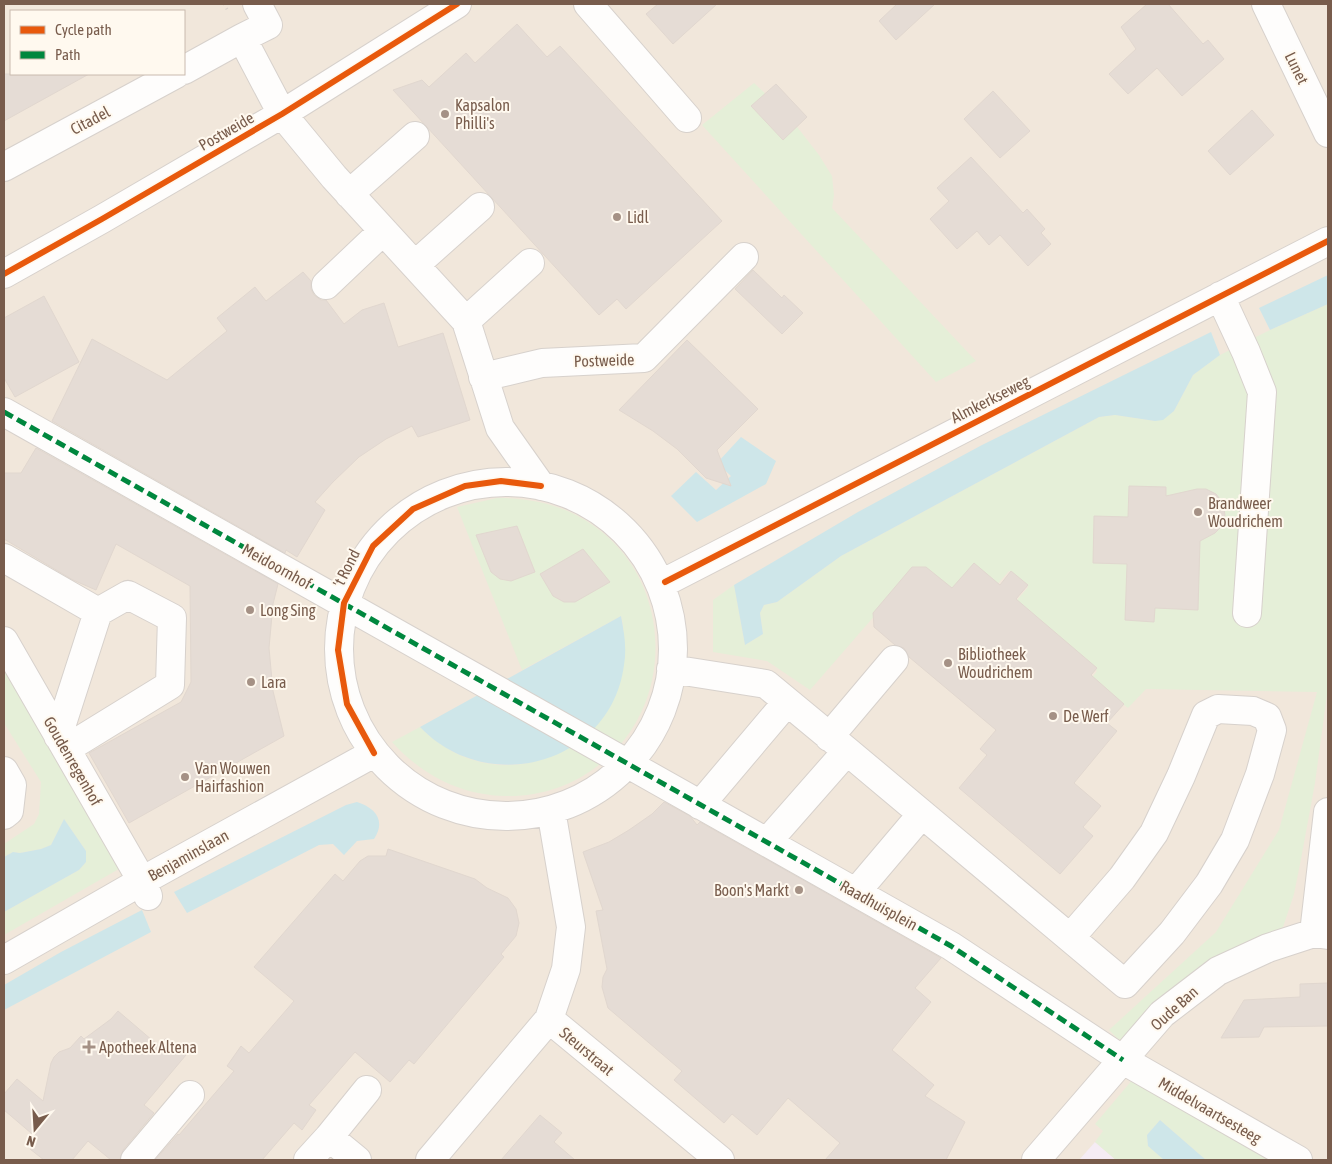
<svg xmlns="http://www.w3.org/2000/svg" width="1332" height="1164" font-family="'Asap Condensed',sans-serif">
  <style>
    .residential { fill: #f1e7db; fill-rule: evenodd }
    .education { fill: #f5ecf4 }
    .green { fill: #e5efd8 }
    .water { fill: #cee6e9 }
    .building { fill: #e5dcd5; stroke: #e1d7cf }
    .lines { fill: none; stroke-linecap: round; stroke-linejoin: round }
    .minor-casing { stroke: #d7d1cc; stroke-width: 30 }
    .path { stroke: #dad3ce; stroke-width: 3; stroke-dasharray: 1 4; stroke-linecap: butt }
    .minor { stroke: #fefdfc; stroke-width: 28 }
    .quiet { stroke: #00873e; stroke-width: 5; stroke-dasharray: 10 5; stroke-linecap: butt }
    .cycleway-casing { stroke: #fff9ef; stroke-width: 9 }
    .cycleway { stroke: #e8590c; stroke-width: 6 }
    .poi-dot { fill: #a59185; stroke: #fff9ef; stroke-width: 2 }
    .labels { text-anchor: middle; dominant-baseline: central; stroke-width: 4; stroke-linejoin: round; paint-order: stroke }
    .street-label { font-size: 16px; fill: #785c4c; stroke: #fff9ef }
    .poi-label { font-size: 16px; fill: #785c4c; stroke: #fff9ef; text-anchor: start }
  </style>
  <rect width="100%" height="100%" fill="#f8f4ee"/>
  <path class="residential" d="M4 4H1328V1160H4ZM11 11H184V74H11Z"/>
  <path class="education" d="M1095 1142 1116 1160H1079Z"/>
  <path class="green" d="M754 83 787 114 819 155 832 176 834 195 832 208 976 361 936 382 702 125Z
    M1328 304V687L1315 783 1301 859 1294 894 1283 927 1224 956 1122 1040 1118 1039 1109 1030 1216 932 1279 830 1317 692 1146 689 1128 708 1090 680 1097 671 1077 654 1006 613 1028 587 1009 571 995 587 950 595 917 567 810 690 767 661 713 652V600L734 585 745 645 763 634 760 613 764 605 777 602 841 556 1099 417 1115 415 1155 421 1174 411 1193 375 1220 355 1270 330Z
    M497 498C532 498 565 505 594 526 674 582 676 705 600 764 573 786 539 797 505 796 460 795 422 775 392 742L420 727C462 770 523 778 573 744 586 735 597 726 606 713 612 703 613 683 616 672 620 652 627 636 621 616L522 670 457 507Z
    M4 659 124 866 4 935V912L79 870 86 862V851L64 819 51 845 41 849 20 853 13 852 4 857V844L34 824 39 814 41 782 4 723Z
    M1139 1072 1290 1160H1206L1160 1120 1147 1135 1148 1146 1164 1160H1116L1095 1142 1103 1131 1095 1124Z"/>
  <path class="water" d="M1328 275V304L1270 330 1259 308Z
    M1211 332 1220 355 1193 375 1174 411 1163 420 1155 421 1115 415 1099 417 841 556 777 602 764 605 760 613 763 634 745 645 734 585 858 512 982 445Z
    M741 437 776 461 766 484 697 522 671 496 696 472 716 490 731 476 717 463Z
    M621 616C624 632 627 648 624 665 611 764 488 798 420 727Z
    M357 802C376 808 386 821 374 839L357 841 344 855 333 844 319 845 187 913 174 892 346 805Z
    M64 819 86 851V862L79 870 4 912V857L13 852 20 853 41 849 51 845Z
    M142 910 151 932 4 1010V985L61 952Z
    M1160 1120 1206 1160H1164L1148 1146 1147 1135Z"/>
  <path class="building" d="M658 4H717L673 44 646 14Z
    M897 4H935L896 40 879 21Z
    M1147 4H1168L1203 44 1208 40 1224 59 1182 96 1157 68 1128 94 1109 74 1136 49 1121 27Z
    M517 24 547 57 560 46 722 221 626 309 617 299 599 315 393 90 422 80 429 87 466 53 475 63Z
    M4 74H89L4 121Z
    M776 84 807 117 783 140 751 106Z
    M993 91 1030 131 1000 158 964 119Z
    M1252 110 1274 135 1230 175 1208 151Z
    M971 157 1023 213 1027 209 1045 229 1041 233 1051 244 1028 266 1000 235 989 245 977 231 957 249 930 219 949 201 937 188Z
    M753 270 782 298 784 295 803 313 782 334 735 289Z
    M303 272 311 281V289L314 295 321 300H326L344 324 362 310 384 303 398 347 443 333 470 420 418 437 412 426 386 439 359 457 333 482 315 502 325 510 297 557 286 550 285 553 52 421 92 339 167 380 227 331 217 318 255 287 266 301Z
    M44 296 79 362 15 397 4 378V318Z
    M687 340 758 409 717 450 731 486 706 478 677 449 653 431 619 410Z
    M36 448 278 584 273 604 269 648 273 691 284 736 129 823 89 753 181 702 191 682 190 586 116 544 96 590 73 580 4 539V473H21Z
    M1129 486 1166 487V496L1197 489H1206L1216 494 1223 503 1225 515 1221 527 1215 533 1200 541 1198 610 1155 608 1154 622 1125 620 1127 564 1093 563 1094 516 1128 517Z
    M517 526 535 572 511 581 500 579 491 572 476 535Z
    M583 549 610 582 575 602H564L553 596 540 574Z
    M974 563 1000 585 1011 571 1028 585 1016 599 1097 668 1091 675 1124 704 1107 723 1117 731 1074 783 1101 806 1083 827 1093 836 1060 874 959 788 987 755 980 749 996 730 909 657 904 648 895 645 874 627 873 613 912 567H926L952 588Z
    M664 802 690 816 697 825 700 822 941 958 915 988 931 1002 892 1050 934 1085 925 1096 965 1122 946 1160H825L840 1143 788 1098 757 1135 732 1114 724 1123 674 1080 682 1071 608 1008 602 987 603 977 607 969 596 911 603 910 583 852 609 842 629 830 652 814Z
    M388 849 475 879 487 888 508 898 516 909 519 923 516 936 501 954 504 957 414 1064 409 1060 390 1082 355 1052 309 1105 316 1110 302 1130 294 1123 262 1160H155L178 1134 179 1135 234 1071 227 1066 241 1046 249 1053 294 1001 254 967 335 874 343 881 360 861 368 856H386Z
    M1328 983V1026L1264 1027 1259 1037 1221 1038 1244 1000 1300 997V984Z
    M118 1011 159 1046 166 1038 186 1055 144 1105 154 1113 123 1150 120 1160H111L88 1141 72 1160H44L30 1149 38 1139 4 1110V1094L17 1079 43 1101 51 1063 54 1057 59 1052 70 1048 81 1036 84 1039 111 1019Z
    M540 1115 562 1133 554 1142 575 1160H501Z"/>
  <g class="lines">
    <defs>
      <path id="minor" d="M257 4 268 25 242 38 282 114 334 177 466 321 500 428 541 486
        M588 4 687 118
        M1266 4 1328 133
        M184 70 242 38
        M4 167 176 74
        M349 194 415 136
        M415 265 480 207
        M4 274 102 219 282 114 457 4
        M326 285 383 231
        M1220 296 1246 352 1262 392 1247 613
        M466 321 530 263
        M483 377 542 363 644 358 744 257
        M4 412 951 946 1123 1060 1298 1160
        M339 649a167 167 0 1 1 334 0a167 167 0 1 1-334 0Z
        M4 558 98 612 128 595 172 618 170 685 66 749
        M665 582 1328 241
        M4 641 142 881 148 896
        M671 669 766 684 847 751 1125 984 1172 933 1209 884 1235 840 1260 774 1272 730 1267 717 1253 711 1218 709 1206 715 1181 776 1154 833 1122 878 1070 938
        M58 736 98 612
        M829 737 894 660
        M4 771 12 785 9 811 4 815
        M700 805 787 702
        M551 810 571 927 566 969 549 1019 720 1160
        M767 842 847 751
        M856 892 922 814
        M1314 933 1328 812
        M4 960 142 881 374 753
        M329 1137 367 1090
        M135 1160 190 1095
        M308 1160 329 1137 357 1160
        M430 1160 549 1019
        M1036 1160 1162 1014 1218 971 1268 948 1314 933 1328 935"/>
    </defs>
    <use href="#minor" class="minor-casing"/>
    <path class="path" d="M224 4 228 11"/>
    <use href="#minor" class="minor"/>
    <path class="quiet" d="M4 412 951 946 1123 1060"/>
    <defs>
      <path id="cycleway" d="M4 274 102 219 282 114 457 4
        M665 582 1328 241
        M374 753 347 704 338 650 344 603 373 546 413 509 465 486 501 481 541 486"/>
    </defs>
    <use href="#cycleway" class="cycleway-casing"/>
    <use href="#cycleway" class="cycleway"/>
  </g>
  <g class="poi-dot">
    <circle cx="445" cy="114" r="5"/>
    <circle cx="617" cy="217" r="5"/>
    <circle cx="1198" cy="512" r="5"/>
    <circle cx="250" cy="610" r="5"/>
    <circle cx="948" cy="663" r="5"/>
    <circle cx="251" cy="682" r="5"/>
    <circle cx="1053" cy="716" r="5"/>
    <circle cx="185" cy="777" r="5"/>
    <circle cx="799" cy="890" r="5"/>
    <path d="M86.5 1039.5h5v5h5v5h-5v5h-5v-5h-5v-5h5z"/>
  </g>
  <g class="labels">
    <g class="street-label">
      <text transform="translate(1297 68) rotate(64)">Lunet</text>
      <text transform="translate(90 120) rotate(-28)">Citadel</text>
      <text transform="translate(226 131) rotate(-30)">Postweide</text>
      <text transform="translate(604 360) rotate(-2)">Postweide</text>
      <text transform="translate(990 399) rotate(-27)">Almkerkseweg</text>
      <text transform="translate(277 566) rotate(29)">Meidoornhof</text>
      <text transform="translate(346 568) rotate(-63)">'t Rond</text>
      <text transform="translate(73 761) rotate(60)">Goudenregenhof</text>
      <text transform="translate(188 855) rotate(-29)">Benjaminslaan</text>
      <text transform="translate(879 905) rotate(29)">Raadhuisplein</text>
      <text transform="translate(1174 1008) rotate(-42)">Oude Ban</text>
      <text transform="translate(587 1051) rotate(40)">Steurstraat</text>
      <text transform="translate(1210 1110) rotate(30)">Middelvaartsesteeg</text>
    </g>
    <g class="poi-label">
      <text x="455" y="105">Kapsalon<tspan x="455" dy="18">Philli's</tspan></text>
      <text x="627" y="217">Lidl</text>
      <text x="1208" y="503">Brandweer<tspan x="1208" dy="18">Woudrichem</tspan></text>
      <text x="260" y="610">Long Sing</text>
      <text x="958" y="654">Bibliotheek<tspan x="958" dy="18">Woudrichem</tspan></text>
      <text x="261" y="682">Lara</text>
      <text x="1063" y="716">De Werf</text>
      <text x="195" y="768">Van Wouwen<tspan x="195" dy="18">Hairfashion</tspan></text>
      <text x="789" y="890" text-anchor="end">Boon's Markt</text>
      <text x="99" y="1047">Apotheek Altena</text>
    </g>
  </g>
  <rect width="1332" height="1164" fill="none" stroke="#785c4c" stroke-width="10"/>
  <rect x="10" y="10" width="175" height="65" fill="#fff9ef" stroke="#c9baae"/>
  <rect x="20" y="26" width="25" height="8" fill="#e8590c" stroke="#c9baae"/>
  <text x="55" y="35" font-size="15" fill="#785c4c">Cycle path</text>
  <rect x="20" y="51" width="25" height="8" fill="#00873e" stroke="#c9baae"/>
  <text x="55" y="60" font-size="15" fill="#785c4c">Path</text>
  <g transform="translate(35 1129) rotate(198)" stroke="#fff9ef" stroke-width="4" paint-order="stroke">
  <path d="M0-4L9 19L0 12L-9 19Z" fill="#785c4c"/>
  <text y="-8" font-size="14" font-weight="bold" text-anchor="middle" fill="#785c4c">N</text>
  </g>
</svg>
